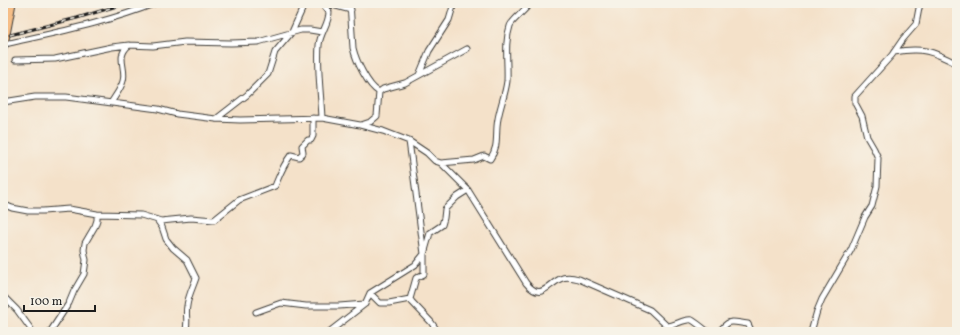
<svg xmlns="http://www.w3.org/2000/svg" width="960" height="335" font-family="Vollkorn,serif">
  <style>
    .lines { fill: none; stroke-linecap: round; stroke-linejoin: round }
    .street-casing { stroke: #3c3a36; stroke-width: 7 }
    .highway-casing { stroke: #3c3a36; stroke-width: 11 }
    .street { stroke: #fff; stroke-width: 5 }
    .highway { stroke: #f6be87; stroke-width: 9 }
    .rail-casing { stroke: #1c1c1c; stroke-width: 3 }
    .rail { stroke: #f7f3e8; stroke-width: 1.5; stroke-dasharray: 4.5; stroke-linecap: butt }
    .street-bridge-casing { stroke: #3c3a36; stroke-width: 7; stroke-linecap: butt }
    .street-bridge { stroke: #fff; stroke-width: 5 }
  </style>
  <rect width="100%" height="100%" fill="#f7f3e8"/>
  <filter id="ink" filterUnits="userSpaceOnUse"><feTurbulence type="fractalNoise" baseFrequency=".025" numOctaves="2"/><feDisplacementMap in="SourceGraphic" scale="8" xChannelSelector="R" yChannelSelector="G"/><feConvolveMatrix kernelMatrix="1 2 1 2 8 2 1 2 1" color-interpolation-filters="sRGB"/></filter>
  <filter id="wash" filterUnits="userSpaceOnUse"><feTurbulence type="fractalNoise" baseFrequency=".012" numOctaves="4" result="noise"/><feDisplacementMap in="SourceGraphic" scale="16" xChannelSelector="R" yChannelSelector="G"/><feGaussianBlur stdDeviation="0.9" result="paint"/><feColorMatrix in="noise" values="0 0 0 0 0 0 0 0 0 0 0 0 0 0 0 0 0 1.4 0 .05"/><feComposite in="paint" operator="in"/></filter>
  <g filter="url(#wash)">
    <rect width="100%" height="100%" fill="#f4e1c9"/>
  </g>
  <g filter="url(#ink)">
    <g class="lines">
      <defs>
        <path id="street" d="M325 3 351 10
          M350 3 353 48C356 61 368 86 379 92
          M9 43C58 32 109 22 156 3
          M894 52C922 47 933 51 957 64
          M15 60 55 59 112 47 129 45
          M419 75 429 51 449 20 454 3
          M3 102 35 97H66L158 109 177 114 216 119 240 120 322 118 360 125 383 131 409 141 427 153 435 161 441 163 468 190 526 283C541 301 546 286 560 279 566 276 572 277 579 279L650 310 667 326C675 326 685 318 692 320 697 323 703 328 708 332
          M111 103C115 96 121 89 123 81 127 68 115 57 129 45L153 46 185 42 231 43 258 42 301 30H310L322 32
          M322 118C321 95 317 68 319 45 320 33 329 24 329 12L322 3
          M216 119 247 95 268 74 275 52 292 32 305 3
          M361 125 370 122 377 116 379 92 383 89 405 83 467 49
          M409 141 424 254V274L416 278 410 299 412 302 431 322 438 332
          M441 163 474 160 484 156 490 159C498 148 496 139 497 126 498 111 505 97 507 81 508 63 504 44 510 26 511 21 526 10 530 3
          M5 205 12 208 28 211H43L69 209 97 214 141 215 161 221 191 218 214 220 239 200 275 186C280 174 283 165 291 155L299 157 303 153 302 146 308 140H311L313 136V118
          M157 220 162 227 166 239 173 248 187 260 196 278C193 287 188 296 187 306 185 315 189 323 185 332
          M370 293 380 303H389L410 299
          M3 296 17 310 33 332
          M256 312 281 303 306 306H339L365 304
          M50 332 69 303 74 291 84 274 86 260 84 250 85 243 95 226 97 220V214
          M329 332 365 304 370 293 415 265 424 254 430 233 442 225 444 218 445 209 457 197 468 190
          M719 332C730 318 731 322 748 324L752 332
          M811 332 817 311 822 299 851 250 865 217 872 206 877 186 878 158 874 149 867 137 862 116 855 103V96L892 55 903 39 916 24 920 3"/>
        <path id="highway" d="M3 45 11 3"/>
      </defs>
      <use href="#street" class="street-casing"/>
      <use href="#highway" class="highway-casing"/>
      <use href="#street" class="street"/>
      <use href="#highway" class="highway"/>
      <defs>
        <path id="rail" d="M10 35 77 18 127 3"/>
      </defs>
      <use href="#rail" class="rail-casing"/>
      <use href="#rail" class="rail"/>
      <defs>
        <path id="street-bridge" d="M3 44 9 43"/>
      </defs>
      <use href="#street-bridge" class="street-bridge-casing"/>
      <use href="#street-bridge" class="street-bridge"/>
    </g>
  </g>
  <rect width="960" height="335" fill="none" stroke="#f7f3e8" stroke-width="16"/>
  <path d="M24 305v6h71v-6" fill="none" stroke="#1c1c1c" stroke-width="2"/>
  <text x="30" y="305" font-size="12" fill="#1c1c1c" stroke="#f7f3e8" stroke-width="3" paint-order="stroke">100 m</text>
</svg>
